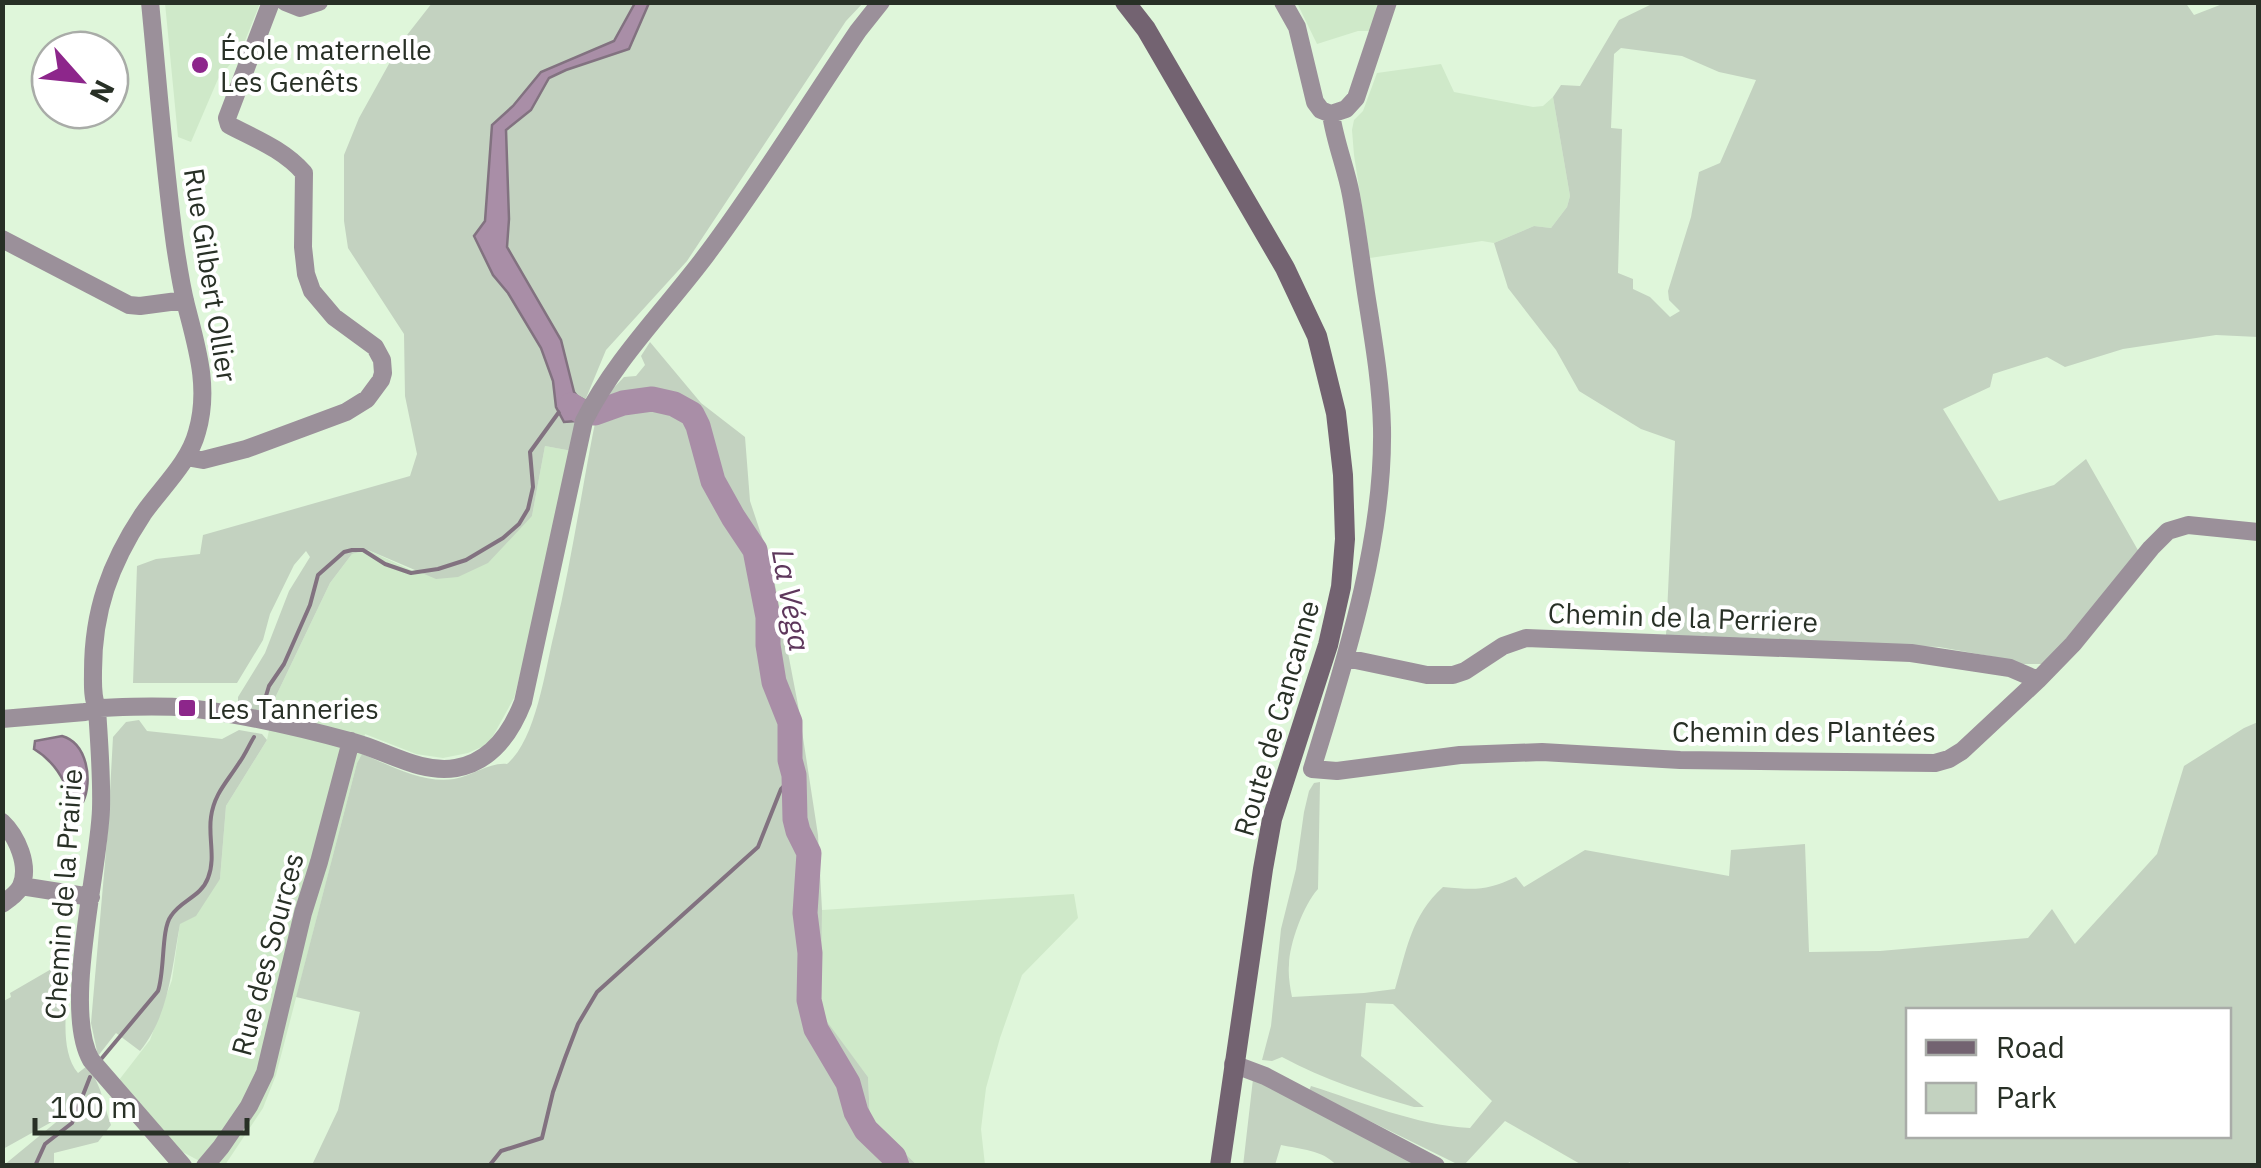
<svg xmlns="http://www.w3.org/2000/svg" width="2261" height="1168" font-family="'IBM Plex Sans',sans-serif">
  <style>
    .built { fill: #cfe9c9 }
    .green { fill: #c3d2c0; fill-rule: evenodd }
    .water { fill: #a98ea7; stroke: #827280; stroke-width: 2.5 }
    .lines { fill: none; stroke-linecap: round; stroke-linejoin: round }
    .stream { stroke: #827280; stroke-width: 4 }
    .river { stroke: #a98ea7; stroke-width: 25 }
    .street { stroke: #9b909a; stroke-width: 18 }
    .secondary { stroke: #736371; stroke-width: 20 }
    .poi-dot { fill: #8d268b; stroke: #fff; stroke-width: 4 }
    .labels { text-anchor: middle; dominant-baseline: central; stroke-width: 8; stroke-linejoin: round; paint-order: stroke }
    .poi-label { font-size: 28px; fill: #283026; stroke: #fff; text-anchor: start }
    .street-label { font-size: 28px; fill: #283026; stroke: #fff }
    .water-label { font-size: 30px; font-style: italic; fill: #5e375c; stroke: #fff }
  </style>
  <rect width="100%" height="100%" fill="#dff6da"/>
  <path class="built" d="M1308 2 1378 3 1372 31H1358L1317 44 1298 5Z
    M165 3H260L241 51 218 79 191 142 178 137Z
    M1441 64 1454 92 1533 107 1543 106 1553 97 1570 196 1567 207 1551 228 1534 226 1494 243 1482 241 1370 258 1354 155 1352 130 1354 120 1363 111 1377 73Z
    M545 446 572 451 549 563 514 698 493 736 486 745 468 753 443 758 416 754 365 734 362 754 357 763 276 1075 263 1108 225 1165H207L179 1150 119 1080 150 1040 172 980 180 923 220 879 226 806 267 740 276 696 330 583 352 554 368 550 413 571 532 516Z
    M1074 894 1078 918 1022 975 1000 1038 986 1088 981 1129 985 1165H917L870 1120 868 1077 824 1019 821 1006 822 910Z"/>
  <path class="green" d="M2185 2 2194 15 2225 3H2258V337L2216 335 2123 349 2065 367 2047 357 1993 374 1990 387 1943 409 1999 501 2054 485 2086 459 2139 552 2045 664H2018L2006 659 1939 647 1666 635 1675 441 1641 429 1579 391 1556 350 1508 288 1494 243 1534 226 1551 228 1567 207 1570 196 1553 97 1561 85 1580 86 1619 20 1654 3ZM1621 48 1682 56 1719 72 1756 80 1720 163 1699 172 1691 217 1668 291 1669 300 1680 311 1670 317 1650 297 1633 289V279L1618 273 1622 129 1611 128 1614 54Z
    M432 3H863L846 21 687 261 606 350 584 403 572 451 545 446 532 516 488 563 458 577 436 579 368 550 352 554 330 583 276 696 272 716 249 713 238 702V697L265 653 289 591 310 557 306 551 294 565 270 614 263 640 237 683H133L137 566 156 559 200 554 203 535 410 476 417 454 405 396 404 334 348 248 344 221V155L359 118 400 44Z
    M650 342 701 403 745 437 750 501 771 564 798 705 818 835 822 910 821 1006 825 1019 868 1077 870 1120 917 1165H312L338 1110 360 1012 296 997 357 763 362 754C390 765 423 784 454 779 472 776 490 762 507 764 536 740 545 670 554 634 572 561 582 486 597 413L606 396 624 377 636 376 645 365 641 356Z
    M139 720 147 731 222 739 239 730 262 734 267 740 226 806 220 879 196 916 180 924C172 967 169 1016 140 1051L116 1033 98 1056 91 1023 108 828 113 737 126 722Z
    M2258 722V1165L1634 1166 1629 1162 1628 1165H1582L1505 1121 1464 1165H1459L1309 1091 1311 1086C1362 1102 1415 1125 1470 1128L1492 1101 1393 1004 1366 1003 1361 1056 1424 1107H1414C1368 1094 1325 1080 1282 1057L1272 1061 1262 1060 1271 1026 1281 929 1296 869 1304 812 1309 791 1314 783 1320 782 1318 889C1304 904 1289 944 1289 965 1288 975 1290 987 1292 997L1364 993 1395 989C1407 949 1411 916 1443 887 1475 890 1486 891 1516 877L1524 887 1585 850 1729 876 1731 850 1805 844 1809 952 1880 951 2028 938 2052 909 2075 944 2157 854 2184 766 2244 728ZM1908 1010H2228V1136H1908Z
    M72 957C69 990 56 1047 78 1073L87 1066C103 1088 102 1100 111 1125L98 1142 54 1153V1165H4L66 1114 3 1149 2 1002 11 997 10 993Z
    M1253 1079 1420 1165H1336C1323 1150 1300 1149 1281 1145L1275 1165 1243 1166Z"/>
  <path class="water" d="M635 3H649L629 49 566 70 549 78 531 110 506 130 509 219 507 247 561 340 574 392 577 396 588 402 577 421 564 422 556 407 553 381 541 348 508 293 493 275 474 236 485 221 492 125 513 106 541 72 614 41Z
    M62 736C87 743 93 780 83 802L75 804C64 781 56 762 34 749L35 741Z"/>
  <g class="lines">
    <path class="stream" d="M262 709 269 686 284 664 310 605 318 575 344 552 352 550H363L385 564 411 573 438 569 466 560 503 538 519 524 528 509 533 487 530 452 559 412
      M102 1058 158 991C165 971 161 929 171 916 181 900 201 897 208 878 216 858 208 837 211 817 214 794 227 782 239 763 245 755 249 745 254 737
      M35 1166 45 1144 72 1123 90 1077
      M489 1166 501 1151 542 1138 553 1092 565 1058 578 1024 597 992 758 847 781 789 794 775"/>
    <path class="river" d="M571 405 582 412 595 413 623 403 652 399 674 404 692 414 698 426 713 481 733 517 755 550 768 617V645L774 682 790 722V760L794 775 795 819 798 831 809 853 805 913 810 953 809 1000 816 1029 848 1083 856 1112 866 1130 894 1157 897 1166"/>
    <path class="street" d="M150 2C158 83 164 164 175 245 178 265 181 285 186 305 197 348 210 388 197 432 189 463 161 488 143 514 110 564 93 611 93 671 93 684 92 697 97 708 99 742 102 776 101 809 99 871 62 1009 91 1060L183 1166
      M285 2 300 8 319 2
      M1283 2 1297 27 1315 102 1321 110 1331 114 1346 109 1356 98 1388 2
      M1331 114C1335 142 1346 168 1351 195 1357 227 1361 260 1366 293 1373 338 1381 383 1382 428 1384 542 1345 661 1312 769L1337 771 1460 755 1542 752 1680 760 1935 763 1949 759 1962 751 2038 680 2073 644 2151 548 2168 531 2188 525 2258 532
      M2 239 129 305 140 306 185 300
      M186 457 203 460 246 449 346 412 367 399 381 380 383 373 382 360 375 347 334 317 312 291 306 274 303 247 304 173C284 150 256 139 229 125L227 118 271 2
      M1346 658 1427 675H1453L1465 671 1503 646 1526 638 1911 653 2010 668 2038 680
      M2 719 85 712 97 708C127 707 158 705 188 708 241 714 302 728 353 742 387 751 420 774 456 768 491 762 511 733 523 702L584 421C615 359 666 309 707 254 761 182 808 105 858 31L881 2
      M2 822C17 836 30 866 21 886 17 894 9 899 2 904
      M21 886 91 897
      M1233 1064 1265 1076 1436 1166
      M205 1166 221 1147 249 1106 265 1073 303 913 319 862 351 741"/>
    <path class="secondary" d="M1125 2 1146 29 1285 268 1317 336 1336 413 1343 475 1345 539 1341 587 1328 645 1272 819 1263 869 1220 1166"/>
  </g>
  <g class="poi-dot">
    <circle cx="200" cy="65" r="10"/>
    <rect x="177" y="698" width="20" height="20" rx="5"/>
  </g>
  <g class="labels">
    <g class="poi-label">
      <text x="220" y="49">École maternelle<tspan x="220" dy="32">Les Genêts</tspan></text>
      <text x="207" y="708">Les Tanneries</text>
    </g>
    <g class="street-label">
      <text transform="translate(211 275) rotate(81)">Rue Gilbert Ollier</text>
      <text transform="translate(1683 617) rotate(2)">Chemin de la Perriere</text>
      <text transform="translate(1276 718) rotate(-74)">Route de Cancanne</text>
      <text x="1804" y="731">Chemin des Plantées</text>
      <text transform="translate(63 894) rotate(-86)">Chemin de la Prairie</text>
      <text transform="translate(267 954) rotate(-75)">Rue des Sources</text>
    </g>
    <g class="water-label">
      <text transform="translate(792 600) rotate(80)">La Véga</text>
    </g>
  </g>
  <rect width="2261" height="1168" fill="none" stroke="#283026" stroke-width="10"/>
  <rect x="1906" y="1008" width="325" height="130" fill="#ffffff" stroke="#a9aca8" stroke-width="2.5"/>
  <rect x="1926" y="1040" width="50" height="15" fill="#736371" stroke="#a9aca8" stroke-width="2.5"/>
  <text x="1996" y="1058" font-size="30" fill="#283026">Road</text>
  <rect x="1926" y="1083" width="50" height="30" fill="#c3d2c0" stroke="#a9aca8" stroke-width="2.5"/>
  <text x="1996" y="1108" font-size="30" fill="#283026">Park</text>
  <g transform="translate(80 80) rotate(117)"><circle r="48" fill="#ffffff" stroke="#a9aca8" stroke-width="2.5"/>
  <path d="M0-8L18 38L0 25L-18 38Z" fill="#8d268b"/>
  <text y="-15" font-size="28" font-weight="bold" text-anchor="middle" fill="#283026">N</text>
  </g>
  <path d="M35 1118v15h212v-15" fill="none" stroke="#283026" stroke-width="5"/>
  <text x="50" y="1118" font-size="30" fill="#283026" stroke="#ffffff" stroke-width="8" paint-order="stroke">100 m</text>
</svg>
